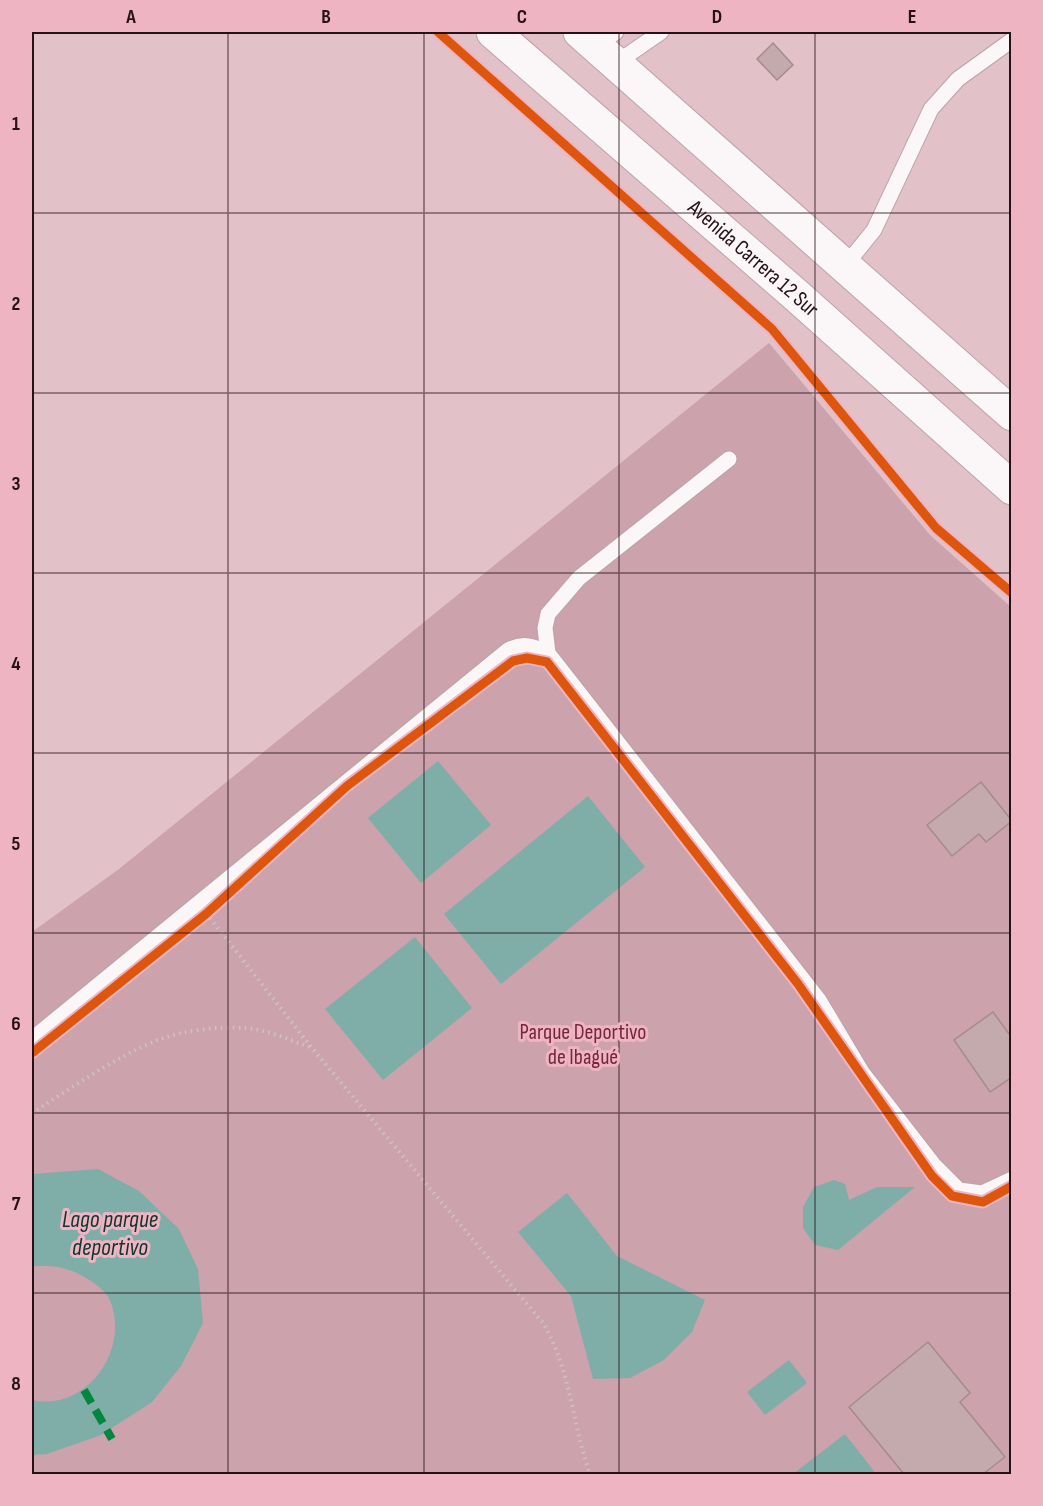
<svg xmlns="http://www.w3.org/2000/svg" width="1043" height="1506" font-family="'Sofia Sans Condensed',sans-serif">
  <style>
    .green { fill: #cca2ac }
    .water { fill: #7fada8 }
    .building { fill: #c4aaad; stroke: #a48b8e; stroke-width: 1.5 }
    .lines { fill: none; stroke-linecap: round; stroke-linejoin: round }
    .service-casing { stroke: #bba3a9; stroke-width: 17 }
    .tertiary-casing { stroke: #bba3a9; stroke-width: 35 }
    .path { stroke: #ccc3c5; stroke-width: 4; stroke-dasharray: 1.5 4.5; stroke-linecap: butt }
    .service { stroke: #fbf6f7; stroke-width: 15 }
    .tertiary { stroke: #fbf6f7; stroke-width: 33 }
    .quiet { stroke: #00873e; stroke-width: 8; stroke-dasharray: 15 8; stroke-linecap: butt }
    .cycleway-casing { stroke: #efb4c1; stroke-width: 13 }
    .cycleway { stroke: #de550d; stroke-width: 9 }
    .grid { fill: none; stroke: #261117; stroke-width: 1.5; stroke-opacity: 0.55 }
    .labels { text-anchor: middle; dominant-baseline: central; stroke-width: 6; stroke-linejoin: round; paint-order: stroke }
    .street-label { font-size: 22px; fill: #261117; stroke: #efb4c1 }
    .park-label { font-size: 22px; fill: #73263e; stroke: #efb4c1 }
    .water-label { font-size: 24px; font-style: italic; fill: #0e3530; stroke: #efb4c1 }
    .neatline { fill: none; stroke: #261117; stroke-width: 2 }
    .grid-label { font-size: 20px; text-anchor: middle; font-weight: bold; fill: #261117 }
  </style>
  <rect width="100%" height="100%" fill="#e2c1c9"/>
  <path class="green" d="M769 343 930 535 1011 607V1474H32V932L119 869Z"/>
  <path class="water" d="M438 761 491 825 421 883 368 818Z
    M588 796 645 867 501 984 444 914Z
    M415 937 472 1008 383 1080 325 1009Z
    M98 1169 139 1191 179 1229 198 1269 203 1323 181 1366 152 1402 101 1435 47 1454 32 1455V1400C87 1412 132 1348 109 1298 104 1289 90 1280 81 1275 66 1267 47 1264 32 1267V1174Z
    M834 1180 845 1184 849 1200 877 1187H915L838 1250 815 1245 803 1228V1207L814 1187Z
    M567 1193 617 1256 705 1300 692 1332 664 1360 630 1378 593 1379 571 1296 518 1232Z
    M789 1360 807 1383 765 1415 747 1392Z
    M845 1434 874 1471 869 1474H793Z"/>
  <path class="building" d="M773 43 793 65 777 80 757 59Z
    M981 782 1012 821 986 842 979 834 952 856 927 825Z
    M993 1012 1012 1038V1077L990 1092 954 1040Z
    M928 1342 970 1393 960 1402 1005 1457 983 1474H904L849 1407Z"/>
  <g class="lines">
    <defs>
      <path id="service" d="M596 46 616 32
        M616 63 661 32
        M844 267 874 230 931 109 958 79 1012 40
        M548 653 545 628 548 614 579 578 729 459
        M32 1039 508 650C523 642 534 646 548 653L819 1000 862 1072 934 1165 959 1190 982 1193 1012 1179"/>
      <g id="tertiary">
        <path id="s1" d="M493 32 797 296 1012 488"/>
        <path d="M580 32 1012 414"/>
      </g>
    </defs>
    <use href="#service" class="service-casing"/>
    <use href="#tertiary" class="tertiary-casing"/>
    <path class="path" d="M210 918 312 1048 543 1323C571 1370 572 1424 590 1474
      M32 1113C72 1088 113 1058 158 1040 180 1031 220 1026 244 1028 266 1029 289 1040 310 1047"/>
    <use href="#service" class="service"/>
    <use href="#tertiary" class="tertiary"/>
    <path class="quiet" d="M84 1390 112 1439"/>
    <defs>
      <path id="cycleway" d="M438 32 772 329 936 528 1012 593
        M32 1053 206 914 347 786 513 661 527 658 547 662 798 984 932 1176 952 1196 983 1202 1012 1186"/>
    </defs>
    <use href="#cycleway" class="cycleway-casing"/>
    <use href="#cycleway" class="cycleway"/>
  </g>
  <path class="grid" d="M228 32V1474M424 32V1474M619 32V1474M815 32V1474M32 213H1012M32 393H1012M32 573H1012M32 753H1012M32 933H1012M32 1113H1012M32 1293H1012"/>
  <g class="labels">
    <g class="street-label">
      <text stroke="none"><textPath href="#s1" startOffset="345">Avenida Carrera 12 Sur</textPath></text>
    </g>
    <g class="park-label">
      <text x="583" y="1032">Parque Deportivo<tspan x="583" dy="25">de Ibagué</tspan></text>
    </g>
    <g class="water-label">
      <text x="110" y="1219">Lago parque<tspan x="110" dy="28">deportivo</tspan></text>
    </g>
  </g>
  <rect width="1043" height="1506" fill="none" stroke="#efb4c1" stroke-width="66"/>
  <rect x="33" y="33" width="977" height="1440" class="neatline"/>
  <g class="grid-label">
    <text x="131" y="23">A</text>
    <text x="326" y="23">B</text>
    <text x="522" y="23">C</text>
    <text x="717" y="23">D</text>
    <text x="912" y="23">E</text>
    <text x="16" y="130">1</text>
    <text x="16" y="310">2</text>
    <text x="16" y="490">3</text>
    <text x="16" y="670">4</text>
    <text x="16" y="850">5</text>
    <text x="16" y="1030">6</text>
    <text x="16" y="1210">7</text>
    <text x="16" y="1390">8</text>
  </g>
</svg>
